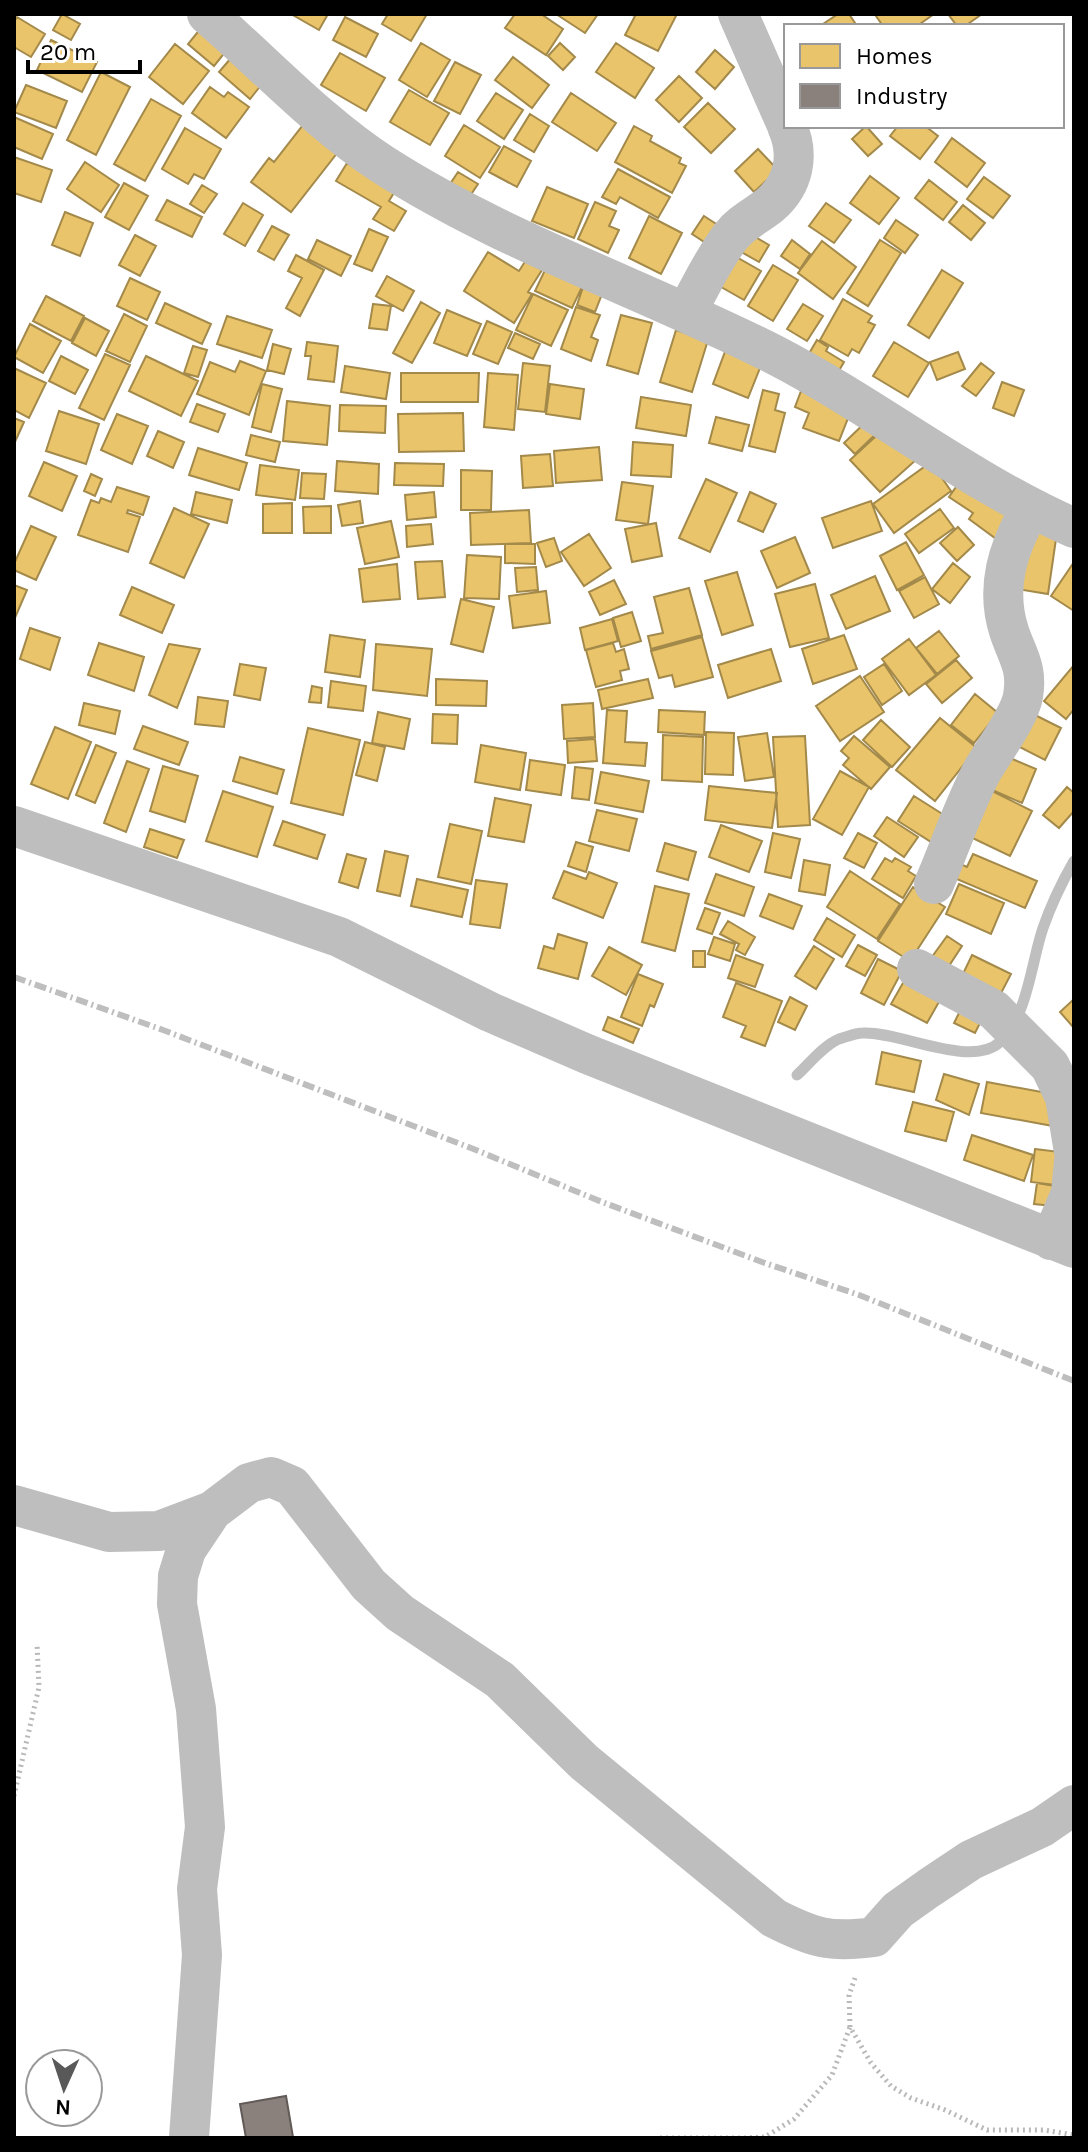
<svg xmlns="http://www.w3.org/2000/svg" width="1088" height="2152" font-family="Karla,sans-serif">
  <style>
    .homes { fill: #e9c46a; stroke: #a3894a; stroke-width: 2 }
    .industry { fill: #8a817c; stroke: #615a57; stroke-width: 2 }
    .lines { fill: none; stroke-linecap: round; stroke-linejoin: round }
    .stream { stroke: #bfbfbf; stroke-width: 11 }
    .path { stroke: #b9b9b9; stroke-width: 5; stroke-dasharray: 2 4; stroke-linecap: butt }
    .minor { stroke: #bebebe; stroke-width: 40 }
    .rail { stroke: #bebebe; stroke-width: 6; stroke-dasharray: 12 4 2 4; stroke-linecap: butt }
  </style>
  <rect width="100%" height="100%" fill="#fff"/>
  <path class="homes" d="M62 14 80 24 71 40 53 30Z
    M291 14H328L319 30Z
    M388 14H427L411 41 382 24Z
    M515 14H541L563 29 546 55 505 28Z
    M556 14H598L585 33Z
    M630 14H677L658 51 625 35 635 16Z
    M838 14H849L857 26H820Z
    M879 14H934L917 26H883L876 16Z
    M948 14H982L965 26H957Z
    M17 17 45 34 31 57 14 47V22Z
    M345 17 378 34 366 57 333 40Z
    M201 28 227 50 214 66 188 44Z
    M51 40 97 62 82 92 37 70Z
    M421 43 450 60 427 97 399 80Z
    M560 43 575 57 563 70 548 56Z
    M616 43 654 68 635 98 596 72Z
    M175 44 209 71 183 104 149 77Z
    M715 50 734 67 715 89 696 72Z
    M340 53 385 78 366 111 321 85Z
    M513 57 549 85 532 108 495 80Z
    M231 58 262 84 250 99 219 72Z
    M455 62 481 75 460 114 434 101Z
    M101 72 130 87 96 155 67 140Z
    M679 76 702 98 679 122 656 100Z
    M26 85 67 101 56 128 14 112Z
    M210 87 224 97 228 92 249 107 226 138 192 113Z
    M409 90 449 113 430 145 390 122Z
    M496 93 523 110 504 139 477 121Z
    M571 93 616 123 597 151 552 122Z
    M151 99 181 116 145 181 114 164Z
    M708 103 735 129 711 153 684 127Z
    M530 114 549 126 534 152 514 140Z
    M14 117 53 134 42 159 14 147Z
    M303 125 338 152 291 212 251 182 269 158 274 162Z
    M464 125 500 147 480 178 445 156Z
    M634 126 652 136 650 141 681 158 679 163 686 166 672 193 615 162Z
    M866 126 882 144 868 156 852 139Z
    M898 126H925L938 136 920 159 890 136Z
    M185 128 221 149 204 179 194 174 188 184 162 169Z
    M952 138 985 163 967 187 935 162Z
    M504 146 531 161 517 187 489 172Z
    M758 149 778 170 754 192 735 171Z
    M14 157 52 170 41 202 14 193Z
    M85 162 119 185 101 212 67 189Z
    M347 163 395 191 389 201 406 211 394 231 373 219 381 207 336 181Z
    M618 169 670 197 658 218 620 197 616 204 602 197Z
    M458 172 478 184 470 196 450 184Z
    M870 176 899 198 879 224 850 203Z
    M984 177 1010 196 993 218 967 199Z
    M929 180 957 202 943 220 915 198Z
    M124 183 148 196 129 230 105 217Z
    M202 185 217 194 204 213 190 204Z
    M547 187 588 204 574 238 532 221Z
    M167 200 202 217 192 237 156 220Z
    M595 202 616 211 609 226 619 230 608 253 578 239Z
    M243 203 263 215 245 246 224 234Z
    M826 203 851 220 834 243 809 226Z
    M963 205 985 223 971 240 949 222Z
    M65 212 93 223 80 256 52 245Z
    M649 216 682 233 661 274 629 258Z
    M704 216 724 229 712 247 692 234Z
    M896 220 918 235 905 253 884 238Z
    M272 226 289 235 274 260 258 251Z
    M369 229 388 237 372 271 354 264Z
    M747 232 769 245 759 262 736 249Z
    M135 235 156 246 140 276 119 265Z
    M317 240 351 256 341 276 308 259Z
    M792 240 810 254 800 269 781 256Z
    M880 240 901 253 868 306 847 293Z
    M822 241 856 267 833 299 798 273Z
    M488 252 519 271 526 260 542 270 528 292 532 294 514 323 464 291Z
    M731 254 761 271 744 300 714 283Z
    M296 255 324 270 300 316 286 308 302 278 288 271Z
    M773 265 798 280 773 321 748 306Z
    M545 270 582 287 572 308 535 291Z
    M942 270 963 283 929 338 908 325Z
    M387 276 414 291 403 311 376 296Z
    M130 278 160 292 147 320 117 306Z
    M583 287 602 294 595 312 577 305Z
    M533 294 568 310 551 346 516 330Z
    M46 296 84 316 71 341 33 321Z
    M843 299 872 316 868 322 875 325 859 353 852 349 848 356 820 340Z
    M421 302 440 313 412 363 393 353Z
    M165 303 211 324 202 344 156 323Z
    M373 304 391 306 387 330 369 328Z
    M803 304 823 316 807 341 787 329Z
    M576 307 600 315 591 337 598 340 591 361 561 349Z
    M447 310 481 324 467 356 434 343Z
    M124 314 147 326 130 362 106 351Z
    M621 315 652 323 638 374 607 365Z
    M227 316 272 330 262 358 217 344Z
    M85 318 109 331 96 356 72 343Z
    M487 321 512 332 498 364 473 354Z
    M30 324 61 341 43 373 14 357Z
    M676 330 708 340 692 392 660 382Z
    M515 333 540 344 533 359 508 348Z
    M817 340 828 347 826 351 844 362 837 374 807 357Z
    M307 342 338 346 334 382 308 379 311 356H305Z
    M894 342 929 363 908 397 873 376Z
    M273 344 291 349 284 374 267 370Z
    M193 346 207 350 198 377 184 373Z
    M726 349 760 368 748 398 713 384Z
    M958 352 965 369 937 380 930 362Z
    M105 354 130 365 104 420 79 408Z
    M61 356 88 370 75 394 49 381Z
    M146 356 198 381 181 416 129 391Z
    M240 361 266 371 249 415 197 394 210 362 235 372Z
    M523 363 550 366 545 412 518 409Z
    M981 363 994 373 976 396 962 386Z
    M345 366 390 373 386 399 341 392Z
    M14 368 46 383 29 418 14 410Z
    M401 373H479L478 402H401Z
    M488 373 518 375 514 430 484 427Z
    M1002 382 1024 390 1014 416 993 408Z
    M262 384 282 389 271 432 252 427Z
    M550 384 584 389 580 419 546 414Z
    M763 390 779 394 775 410 785 413 775 452 749 446Z
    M801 391 852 408 839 441 803 428 809 413 795 407Z
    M641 397 691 405 686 436 636 428Z
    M287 401 330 406 327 445 283 441Z
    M197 404 225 414 218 432 190 422Z
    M340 405 386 406 385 433 339 431Z
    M59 411 99 424 86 464 46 451Z
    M463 413 464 451 399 452 398 414Z
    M117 414 148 426 132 464 101 450Z
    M872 416 883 427 855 454 844 443Z
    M716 417 749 425 742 451 709 443Z
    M14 418 24 422 14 444Z
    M887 426 917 459 880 492 850 460Z
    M158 431 184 442 173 468 147 456Z
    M251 435 280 442 275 462 246 455Z
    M633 442 673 445 671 477 631 475Z
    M599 447 602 480 556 483 554 451Z
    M198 448 247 463 239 490 189 475Z
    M550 454 553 486 523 488 521 456Z
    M337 461 379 464 378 494 335 491Z
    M44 462 77 476 62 511 29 496Z
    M931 462 951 491 894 533 873 504Z
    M395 463 444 464 443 486 394 485Z
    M260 465 299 470 295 500 256 495Z
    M461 470 492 471 491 510H461Z
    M302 473 326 474 324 499 300 498Z
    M91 474 102 479 95 496 84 491Z
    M963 477 1018 515 999 541 969 519 973 513 949 497Z
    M706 479 737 493 710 552 679 538Z
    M622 482 653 486 648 524 616 520Z
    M117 487 149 497 143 515 128 510 127 513 140 517 128 552 78 535 91 500 99 503 101 498 111 502Z
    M196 492 232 500 227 523 191 514Z
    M434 492 436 517 407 520 405 495Z
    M750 492 776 504 763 532 738 521Z
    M360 501 363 523 342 526 338 505Z
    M871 501 882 531 833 548 822 518Z
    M292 503V533H263V504Z
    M331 506V533H304L303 507Z
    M174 508 209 524 184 578 150 563Z
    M940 509 954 528 919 553 905 534Z
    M529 510 531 543 471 545 470 513Z
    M391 521 399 557 365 564 357 528Z
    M656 523 662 556 632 562 625 529Z
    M431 524 433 544 407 547 406 526Z
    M31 526 56 537 36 580 14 570V564Z
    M958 527 974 545 957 561 940 543Z
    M1025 528 1057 532 1048 594 1017 589Z
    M589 534 611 568 584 586 561 552Z
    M795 537 810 573 777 588 761 551Z
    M554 538 562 561 546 567 537 543Z
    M906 542 924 575 897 590 880 556Z
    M505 544H535V564L505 563Z
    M467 555 501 557 499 599 464 598Z
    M442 561 445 597 418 599 415 562Z
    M1074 562V611L1051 596Z
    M953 563 970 577 950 603 932 589Z
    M397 564 400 599 363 602 359 569Z
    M536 567 538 590 517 592 515 568Z
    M737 572 753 625 722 635 705 581Z
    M875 576 890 611 846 629 831 595Z
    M925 577 939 604 914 618 899 591Z
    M614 580 626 604 600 615 589 592Z
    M815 584 829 638 790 647 775 594Z
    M14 585 27 590 14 620Z
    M132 587 174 605 162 633 120 615Z
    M689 588 702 635 651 649 648 636 663 633 654 597Z
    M546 591 550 623 513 628 509 596Z
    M461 599 494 607 483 652 451 644Z
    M632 612 641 641 621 647 613 618Z
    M612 619 618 641 585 650 580 628Z
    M30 628 60 638 50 670 20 659Z
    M939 631 959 656 937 674 916 648Z
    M330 635 365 640 360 677 325 672Z
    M844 635 857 669 813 684 802 649Z
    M702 637 713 677 675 687 672 675 659 678 651 651Z
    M909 639 936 675 909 695 882 659Z
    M99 643 144 657 134 691 88 675Z
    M613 643 616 652 624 649 629 669 620 671 622 680 596 687 586 650Z
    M169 644 200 649 177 708 149 695Z
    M376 644 432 649 427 696 373 690Z
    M771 649 781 681 728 698 718 665Z
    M956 660 972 678 942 703 926 684Z
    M240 664 266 668 260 700 234 695Z
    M884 664 902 691 882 705 864 677Z
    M1074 665V709L1066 719 1044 701Z
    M860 676 884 712 840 741 816 706Z
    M436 679 487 681 486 706 436 705Z
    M648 679 653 698 602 709 598 690Z
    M331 681 366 686 363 711 328 707Z
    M312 686 322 688 321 703 309 702Z
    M975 694 998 713 974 743 951 725Z
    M198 697 228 701 224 727 195 724Z
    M84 703 120 711 115 734 79 725Z
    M593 703 595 737 564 739 562 705Z
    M607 710 627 711 625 742 647 743 645 766 603 763Z
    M659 710 705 712 704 735 658 732Z
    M1025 710 1061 728 1045 760 1008 741Z
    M378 712 410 719 404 749 372 743Z
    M433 714 458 715 457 744 432 743Z
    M940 718 977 748 935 801 896 770Z
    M881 720 910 747 892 767 863 740Z
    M143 726 188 742 179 765 134 749Z
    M55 727 91 742 68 799 31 784Z
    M308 728 360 740 343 815 291 803Z
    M706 732 734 733 733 775 705 774Z
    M767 733 774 777 745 781 738 737Z
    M663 735 703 737 702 782 662 780Z
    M805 736 810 825 778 827 773 737Z
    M854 736 890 767 871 789 843 765 849 758 841 751Z
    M595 739 597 761 568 763 567 741Z
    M365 742 385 747 377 781 356 775Z
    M96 745 116 753 95 803 76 795Z
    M481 745 526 753 520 790 475 782Z
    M1005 756 1036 769 1022 803 981 785Z
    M240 757 284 770 277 794 233 781Z
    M530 760 565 765 561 795 526 790Z
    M127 761 149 769 126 832 104 823Z
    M163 766 198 776 185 822 150 811Z
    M575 767 593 769 589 800 572 798Z
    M840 771 869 787 842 835 813 819Z
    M601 772 649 781 643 812 595 803Z
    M709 786 777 793 772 828 705 820Z
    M1067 787 1074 793V811L1059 828 1043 815Z
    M986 788 1032 811 1010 856 964 834Z
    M223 791 273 807 257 857 206 841Z
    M914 796 955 822 939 847 898 821Z
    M495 798 531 805 524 842 488 836Z
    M597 810 637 819 629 851 589 841Z
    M887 817 918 837 904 857 874 836Z
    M283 821 325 835 317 859 274 845Z
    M450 824 482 831 471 884 438 877Z
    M721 825 762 841 749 872 709 857Z
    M150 829 184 840 177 858 144 847Z
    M773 833 800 839 791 878 765 872Z
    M858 833 877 843 864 868 844 858Z
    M576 842 593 847 586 872 568 866Z
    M665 843 696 852 688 880 657 871Z
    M385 851 408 856 400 896 377 891Z
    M347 854 366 859 358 888 339 882Z
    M973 854 1037 881 1025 908 952 877 958 863 967 867Z
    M885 858 892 862 895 858 911 867 908 871 916 876 903 898 872 879Z
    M804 860 830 865 825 895 799 891Z
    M564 871 586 879 589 872 617 883 603 918 553 898Z
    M850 871 900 904 877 939 827 907Z
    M716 874 754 887 744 916 705 903Z
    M417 879 468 890 462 917 411 906Z
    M476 880 507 884 500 928 470 924Z
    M959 884 1004 903 991 934 946 914Z
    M655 886 689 894 675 951 642 942Z
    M913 887 945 907 910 961 878 941Z
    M769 894 802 906 793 929 760 916Z
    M705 908 720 913 712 934 697 929Z
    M827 918 855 935 842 957 814 940Z
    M728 921 755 937 745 955 736 950 739 944 720 934Z
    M558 934 587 943 578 979 538 968 544 946 554 949Z
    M947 936 962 946 945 972 929 961Z
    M714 937 735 944 730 961 708 954Z
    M858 945 877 955 865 976 846 966Z
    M814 946 834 959 816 989 795 976Z
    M609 947 642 965 626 995 592 976Z
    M693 951H705V967H693Z
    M736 955 763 965 755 987 728 978Z
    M972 955 1011 974 998 999 960 980Z
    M878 959 902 971 884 1005 861 993Z
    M638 974 663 984 654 1007 650 1005 642 1026 621 1017Z
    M908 974 944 993 927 1023 891 1004Z
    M736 983 782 1001 765 1046 741 1037 746 1026 723 1017Z
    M790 997 807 1006 795 1030 778 1022Z
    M1074 999V1028L1060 1012Z
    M964 1003 985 1013 975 1033 954 1023Z
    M608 1017 639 1029 633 1043 603 1030Z
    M882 1052 921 1061 914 1092 876 1084Z
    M944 1074 979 1084 969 1115 936 1100Z
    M987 1082 1058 1095 1053 1126 981 1113Z
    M913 1102 954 1112 946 1141 905 1131Z
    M972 1135 1033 1155 1024 1181 964 1160Z
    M1035 1149 1060 1152 1055 1185 1031 1182Z
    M1037 1183 1055 1186 1053 1206 1034 1204Z"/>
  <path class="industry" d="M286 2096 293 2137 246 2138 240 2104Z"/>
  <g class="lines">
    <path class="stream" d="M797 1075C809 1064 824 1045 839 1039 846 1037 855 1033 863 1033 899 1031 971 1069 1000 1042 1028 1015 1031 963 1043 928 1051 905 1062 882 1074 861"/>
    <path class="path" d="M14 1796 39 1687 37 1643
      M855 1978 849 1995 850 2027 871 2063 891 2086 911 2098 945 2110 987 2130H1044L1074 2135
      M660 2138H740
      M744 2138 765 2137 794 2119 832 2075 850 2027"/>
    <path class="minor" d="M207 14C265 64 318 122 382 164 505 243 645 289 775 355 877 408 969 482 1074 528
      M738 14 786 123
      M686 313C700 288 713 259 731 236 742 222 756 216 770 205 794 184 800 155 787 126
      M14 826 339 937 490 1012 587 1054 1074 1248
      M934 884C950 847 963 807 982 771 993 752 1020 716 1023 696 1028 667 1017 656 1009 631 995 587 1008 548 1030 509
      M917 969 994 1010 1050 1066 1065 1097 1074 1152
      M1051 1240 1071 1193 1074 1161
      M14 1505 109 1532 159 1531 212 1511 249 1483 271 1477 292 1486 369 1585 400 1613 500 1680 584 1762 774 1918C813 1938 830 1943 874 1937L898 1910 929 1888 971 1860 1042 1827 1074 1805
      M189 2138 202 1955 197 1889 205 1827 196 1709 177 1604 178 1576 186 1550 212 1511"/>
    <path class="rail" d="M14 977 163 1030 471 1148 602 1202 762 1262 859 1295 1074 1381"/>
  </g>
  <rect width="1088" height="2152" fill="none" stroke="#000000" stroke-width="32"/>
  <rect x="784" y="24" width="280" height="104" fill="#ffffff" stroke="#999999" stroke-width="2"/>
  <rect x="800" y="44" width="40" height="24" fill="#e9c46a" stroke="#999999" stroke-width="2"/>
  <text x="856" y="64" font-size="24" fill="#000000">Homes</text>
  <rect x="800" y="84" width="40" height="24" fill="#8a817c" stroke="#999999" stroke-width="2"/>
  <text x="856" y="104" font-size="24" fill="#000000">Industry</text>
  <g transform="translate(64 2088) rotate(183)"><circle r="38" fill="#ffffff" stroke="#999999" stroke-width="2"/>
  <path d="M0-6L14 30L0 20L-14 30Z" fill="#595959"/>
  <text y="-12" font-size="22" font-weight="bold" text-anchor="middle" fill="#000000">N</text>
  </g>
  <path d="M28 60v12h112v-12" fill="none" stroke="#000000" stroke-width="4"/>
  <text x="40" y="60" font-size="24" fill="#000000" stroke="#ffffff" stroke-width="6" paint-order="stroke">20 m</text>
</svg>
